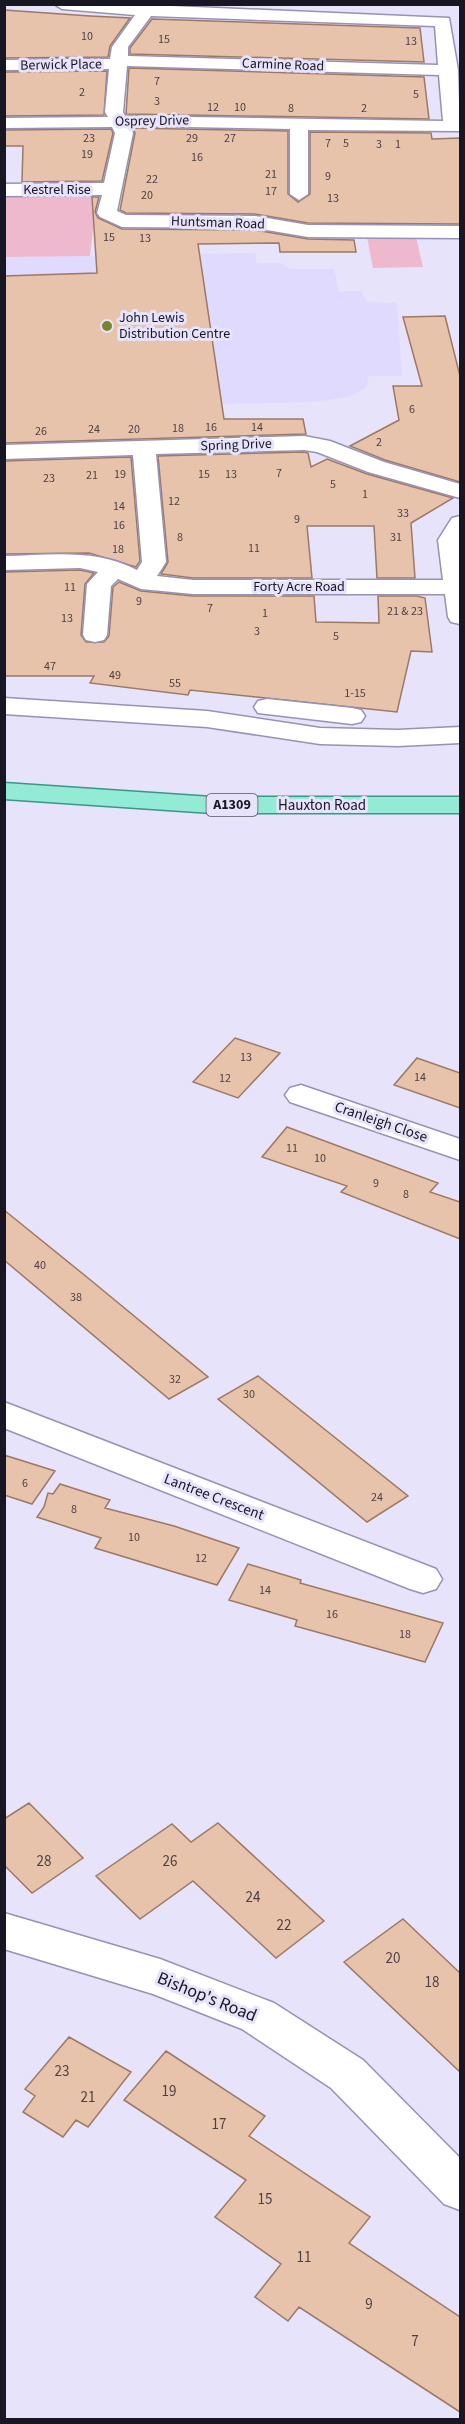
<svg xmlns="http://www.w3.org/2000/svg" width="465" height="2424" font-family="'Source Sans 3',sans-serif">
  <style>
    .built { fill: #e0daff }
    .green { fill: #eeb9cd }
    .building { fill: #e8c3ab; stroke: #9c7964; stroke-width: 1.5 }
    .lines { fill: none; stroke-linecap: round; stroke-linejoin: round }
    .minor-casing { stroke: #9891b5; stroke-width: 3 }
    .major-casing { stroke: #3a9785; stroke-width: 3 }
    .minor { fill: #fff; fill-rule: evenodd }
    .major { fill: #93ead5; fill-rule: evenodd }
    .poi-dot { fill: #7c832e; stroke: #e7e3fa; stroke-width: 2 }
    .labels { text-anchor: middle; dominant-baseline: central; stroke-width: 6; stroke-linejoin: round; paint-order: stroke }
    .number-label { font-size: 12px; fill: #4d4146 }
    .far-street-label { font-size: 14px; fill: #191624; stroke: #e7e3fa }
    .far-poi-label { font-size: 14px; fill: #191624; stroke: #e7e3fa; text-anchor: start }
    .shield { fill: #e7e3fa; stroke: #575464; stroke-width: 1.5 }
    .shield-label { font-size: 14px; font-weight: bold; fill: #191624 }
    .street-label { font-size: 15px; fill: #191624; stroke: #e7e3fa }
    .near-number-label { font-size: 15px; fill: #4d4146 }
    .near-street-label { font-size: 18px; fill: #191624; stroke: #e7e3fa }
  </style>
  <rect width="100%" height="100%" fill="#e7e3fa"/>
  <path class="built" d="M255 253 257 263H281L290 269H334L339 292 361 291 367 302 397 303 402 376H369L366 388 349 397 311 402 5 409 4 257Z"/>
  <path class="green" d="M97 194 90 256 5 257 4 195Z
    M367 237H416L423 267 373 268Z"/>
  <path class="building" d="M4 10 90 16 130 18 110 46 108 57 4 58Z
    M152 19 420 28 424 62 130 54V48Z
    M129 68 424 77 429 119 126 114Z
    M107 71 104 115 4 116V72Z
    M133 128 288 131V194L298 202 310 194V132L431 133 432 139 460 138V224L308 223 255 214 126 213 120 210 135 133Z
    M111 129 113 133 102 181 22 182 23 146H4V130Z
    M92 197H99L95 212 98 218 122 229 255 230 308 239 354 240 356 252H280L279 243 198 244 224 419H303L306 434 4 443V276L97 273Z
    M445 316 460 376V482L385 460 350 446 399 420 393 386H422L403 317Z
    M304 452 308 453 311 467 327 459 367 474 453 498 411 523 415 578H377L374 526H307L312 578H193L161 574 168 562 158 456Z
    M131 457 140 561 136 567 89 553 4 554V461Z
    M80 570 94 573 85 584 81 635 86 642H104L109 636 113 587 119 582 141 591 193 596H314L316 622 379 623 378 596H417L425 598 432 652 411 651 397 712 190 690 188 695 90 683 94 676H4V572Z
    M235 1038 280 1053 238 1098 193 1082Z
    M417 1058 460 1073V1108L394 1085Z
    M287 1127 438 1183 430 1192 460 1202V1239L341 1192 347 1186 262 1157Z
    M4 1210 88 1278 208 1377 169 1399 4 1260Z
    M258 1376 408 1496 367 1522 218 1399Z
    M4 1455 55 1471 32 1504 4 1495Z
    M60 1484 110 1500 105 1508 174 1526 239 1548 217 1585 95 1548 101 1538 37 1517 44 1507 48 1493 53 1494Z
    M248 1564 301 1580 300 1583 443 1623 425 1662 295 1626 297 1620 229 1600Z
    M29 1803 83 1858 32 1893 4 1865V1819Z
    M218 1823 324 1921 276 1958 193 1881 140 1919 96 1876 172 1824 191 1842Z
    M403 1919 460 1973V2072L344 1962Z
    M69 2037 131 2072 88 2127 76 2120 63 2137 23 2112 35 2096 25 2089Z
    M166 2051 265 2116 249 2136 370 2217 349 2243 460 2317V2412L299 2307 288 2321 255 2297 281 2264 215 2217 246 2180 124 2100Z"/>
  <g class="lines">
    <defs>
      <path id="minor" d="M54 4H126L449 18 458 70 460 131 308 130V194L299 200 290 194V129L130 126 133 133 117 211 126 215 255 216 308 225 460 226V238L308 237 255 228 122 227 100 217 97 213 102 195 4 196V184L104 183 115 133 112 127 4 128V118L108 117 105 112 109 69 4 70V60L110 59 112 47 135 15 62 9ZM151 16 435 26 438 65 128 56V47ZM127 66 439 75 443 121 125 116 123 112Z
        M304 436 330 441 384 462 460 484V498L368 472 317 452 304 450 156 454 166 562 157 576 193 580H443L438 540 452 518 460 516V624L451 622 448 617 445 594H193L141 589 118 579 111 586 107 635 104 640 95 642 86 640 83 635 87 584 98 572 80 568 4 570V556C49 555 96 548 137 570L142 562 133 455 4 459V445Z
        M4 698 207 711 320 728 398 730 460 727V743L398 746 320 744 207 727 4 714Z
        M267 699 352 708 361 710 365 716 361 722 352 724 258 713 254 707 258 701Z
        M301 1085 460 1139V1160L290 1102 285 1095 290 1088Z
        M4 1402 436 1569 442 1579 436 1589 423 1593 410 1589 4 1428Z
        M4 1913 160 1959 274 2003 363 2060 460 2158V2210L444 2204 331 2088 242 2029 153 1994 4 1949Z"/>
      <path id="major" d="M4 783 212 797H460V813H212L4 799Z"/>
    </defs>
    <use href="#minor" class="minor-casing"/>
    <use href="#major" class="major-casing"/>
    <use href="#minor" class="minor"/>
    <use href="#major" class="major"/>
  </g>
  <circle class="poi-dot" cx="107" cy="326" r="6"/>
  <g class="labels">
    <g class="number-label">
      <text x="87" y="36">10</text>
      <text x="164" y="39">15</text>
      <text x="411" y="41">13</text>
      <text x="157" y="81">7</text>
      <text x="82" y="92">2</text>
      <text x="416" y="94">5</text>
      <text x="157" y="101">3</text>
      <text x="213" y="107">12</text>
      <text x="240" y="107">10</text>
      <text x="291" y="108">8</text>
      <text x="364" y="108">2</text>
      <text x="89" y="138">23</text>
      <text x="192" y="138">29</text>
      <text x="230" y="138">27</text>
      <text x="328" y="143">7</text>
      <text x="346" y="143">5</text>
      <text x="379" y="144">3</text>
      <text x="398" y="144">1</text>
      <text x="87" y="154">19</text>
      <text x="197" y="157">16</text>
      <text x="271" y="174">21</text>
      <text x="328" y="176">9</text>
      <text x="152" y="179">22</text>
      <text x="271" y="191">17</text>
      <text x="147" y="195">20</text>
      <text x="333" y="198">13</text>
      <text x="109" y="237">15</text>
      <text x="145" y="238">13</text>
      <text x="412" y="409">6</text>
      <text x="211" y="427">16</text>
      <text x="257" y="427">14</text>
      <text x="178" y="428">18</text>
      <text x="94" y="429">24</text>
      <text x="134" y="429">20</text>
      <text x="41" y="431">26</text>
      <text x="379" y="442">2</text>
      <text x="279" y="473">7</text>
      <text x="120" y="474">19</text>
      <text x="204" y="474">15</text>
      <text x="231" y="474">13</text>
      <text x="92" y="475">21</text>
      <text x="49" y="478">23</text>
      <text x="333" y="484">5</text>
      <text x="365" y="494">1</text>
      <text x="174" y="501">12</text>
      <text x="119" y="506">14</text>
      <text x="403" y="513">33</text>
      <text x="297" y="519">9</text>
      <text x="119" y="525">16</text>
      <text x="180" y="537">8</text>
      <text x="396" y="537">31</text>
      <text x="254" y="548">11</text>
      <text x="118" y="549">18</text>
      <text x="70" y="587">11</text>
      <text x="139" y="601">9</text>
      <text x="210" y="608">7</text>
      <text x="405" y="611">21 &amp; 23</text>
      <text x="265" y="613">1</text>
      <text x="67" y="618">13</text>
      <text x="257" y="631">3</text>
      <text x="336" y="636">5</text>
      <text x="50" y="666">47</text>
      <text x="115" y="675">49</text>
      <text x="175" y="683">55</text>
      <text x="355" y="693">1-15</text>
      <text x="246" y="1057">13</text>
      <text x="420" y="1077">14</text>
      <text x="225" y="1078">12</text>
      <text x="292" y="1148">11</text>
      <text x="320" y="1158">10</text>
      <text x="376" y="1183">9</text>
      <text x="406" y="1194">8</text>
      <text x="40" y="1265">40</text>
      <text x="76" y="1297">38</text>
      <text x="175" y="1379">32</text>
      <text x="249" y="1394">30</text>
      <text x="25" y="1483">6</text>
      <text x="377" y="1497">24</text>
      <text x="74" y="1509">8</text>
      <text x="134" y="1537">10</text>
      <text x="201" y="1558">12</text>
      <text x="265" y="1590">14</text>
      <text x="332" y="1614">16</text>
      <text x="405" y="1634">18</text>
    </g>
    <g class="far-street-label">
      <text transform="translate(61 65) rotate(-1)">Berwick Place</text>
      <text transform="translate(283 65) rotate(2)">Carmine Road</text>
      <text transform="translate(152 121) rotate(-1)">Osprey Drive</text>
      <text x="57" y="190">Kestrel Rise</text>
      <text transform="translate(218 223) rotate(2)">Huntsman Road</text>
      <text transform="translate(236 445) rotate(-2)">Spring Drive</text>
      <text x="299" y="587">Forty Acre Road</text>
    </g>
    <g class="far-poi-label">
      <text x="119" y="318">John Lewis<tspan x="119" dy="16">Distribution Centre</tspan></text>
    </g>
    <rect class="shield" x="206.5" y="794" width="51" height="22" rx="4.5"/>
    <g class="shield-label">
      <text x="232" y="805">A1309</text>
    </g>
    <g class="street-label">
      <text x="322" y="805">Hauxton Road</text>
      <text transform="translate(381 1122) rotate(19)">Cranleigh Close</text>
      <text transform="translate(214 1497) rotate(21)">Lantree Crescent</text>
    </g>
    <g class="near-number-label">
      <text x="44" y="1861">28</text>
      <text x="170" y="1861">26</text>
      <text x="253" y="1897">24</text>
      <text x="284" y="1925">22</text>
      <text x="393" y="1958">20</text>
      <text x="432" y="1982">18</text>
      <text x="62" y="2071">23</text>
      <text x="169" y="2091">19</text>
      <text x="88" y="2097">21</text>
      <text x="219" y="2124">17</text>
      <text x="265" y="2199">15</text>
      <text x="304" y="2257">11</text>
      <text x="369" y="2304">9</text>
      <text x="415" y="2341">7</text>
    </g>
    <g class="near-street-label">
      <text transform="translate(207 1997) rotate(22)">Bishop's Road</text>
    </g>
  </g>
  <rect width="465" height="2424" fill="none" stroke="#191624" stroke-width="12"/>
</svg>
